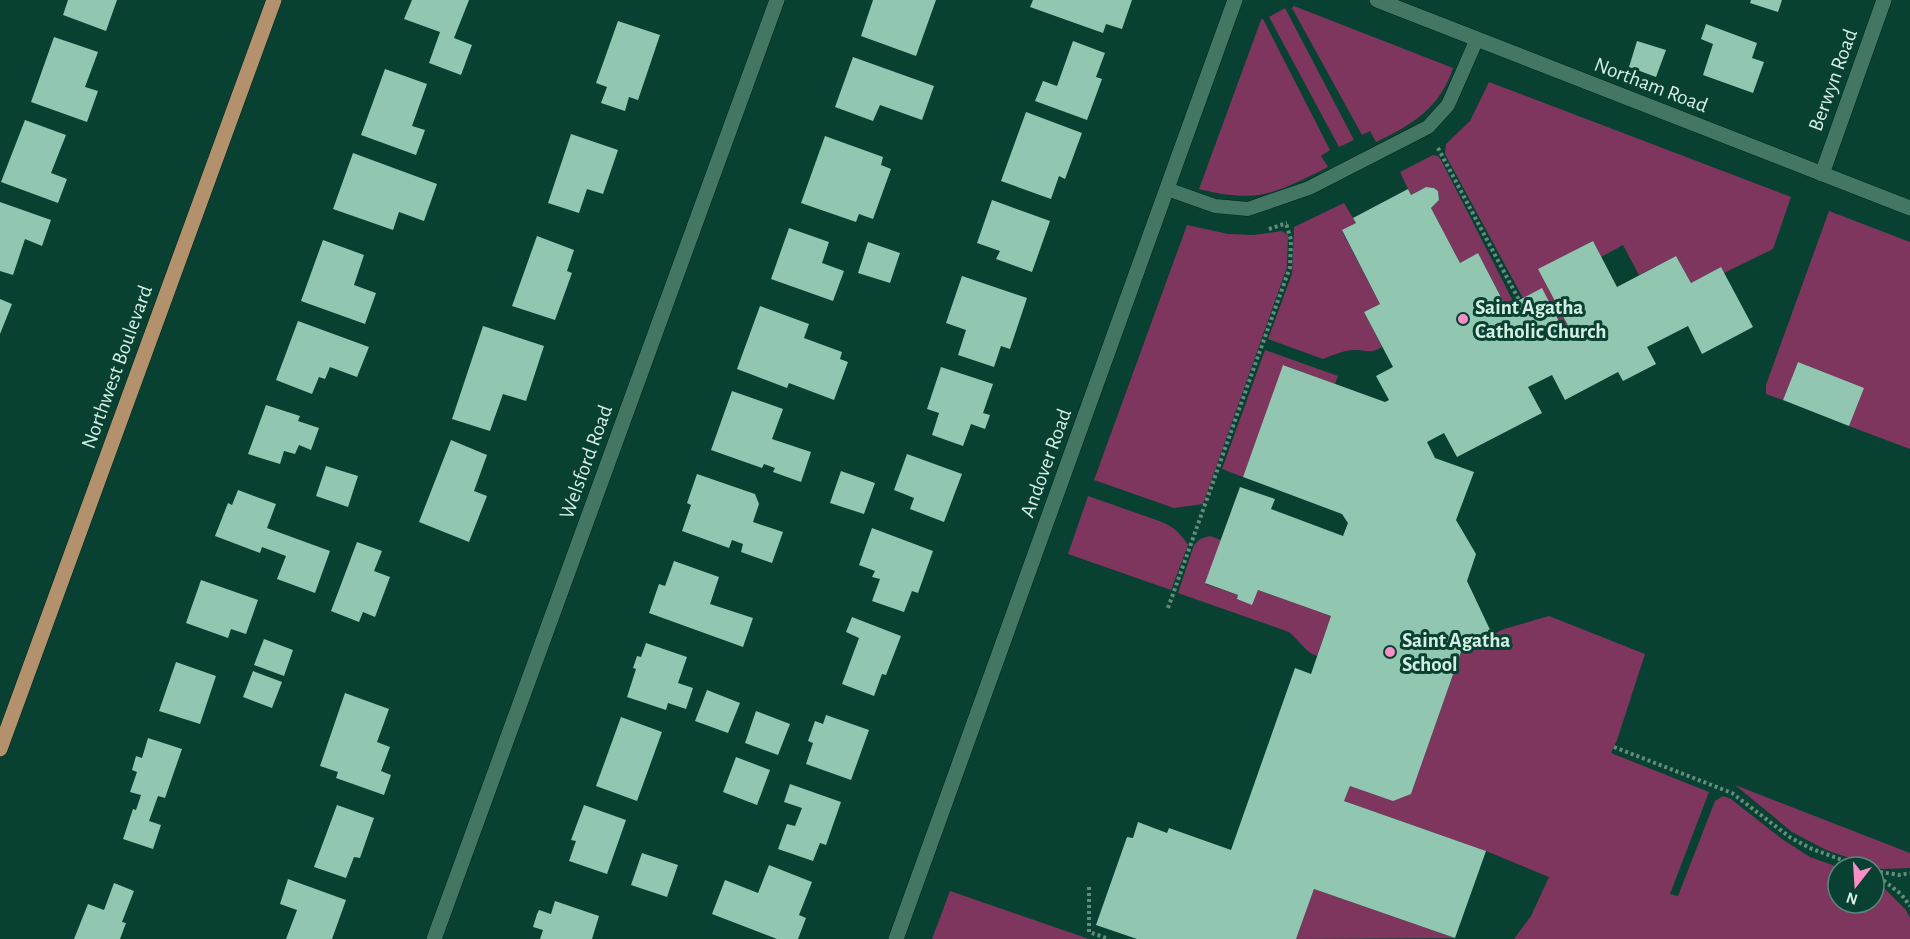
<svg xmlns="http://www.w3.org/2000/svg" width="1910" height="939" font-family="'Alegreya Sans',sans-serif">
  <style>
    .green { fill: #7e365e }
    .building { fill: #91c6b1 }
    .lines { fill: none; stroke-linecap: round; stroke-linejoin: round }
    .service-casing { stroke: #00261a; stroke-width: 15 }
    .minor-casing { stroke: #00261a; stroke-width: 16 }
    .tertiary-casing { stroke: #00261a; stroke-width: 16 }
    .primary-casing { stroke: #00261a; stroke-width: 16 }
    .path { stroke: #618c7e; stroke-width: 4; stroke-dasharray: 3 3; stroke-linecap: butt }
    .service { stroke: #437663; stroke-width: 14 }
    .minor { stroke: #437663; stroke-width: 15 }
    .tertiary { stroke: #437663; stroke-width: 15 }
    .primary { stroke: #b3916d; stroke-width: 15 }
    .poi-dot { fill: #fa8fc7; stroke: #084131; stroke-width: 2 }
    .labels { text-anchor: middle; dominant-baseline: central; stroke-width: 6; stroke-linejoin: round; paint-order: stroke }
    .street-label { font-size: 21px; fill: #d5efe4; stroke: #084131 }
    .poi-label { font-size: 21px; font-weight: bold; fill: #d5efe4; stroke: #084131; text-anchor: start }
  </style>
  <rect width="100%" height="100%" fill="#084131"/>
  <path class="green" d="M1294 6 1453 68C1440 108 1412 125 1376 142L1370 131 1362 135 1292 8Z
    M1285 8 1354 140 1339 147 1269 17Z
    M1263 19 1330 150 1321 156 1328 167C1276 193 1258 204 1199 189L1261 20Z
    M1489 82 1791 197 1773 249 1724 273 1721 267 1691 283 1676 256 1639 275 1623 245 1601 257 1593 241 1539 269 1573 335 1567 337 1542 289 1523 298 1445 154 1446 144 1470 121Z
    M1433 155 1438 156 1441 160 1514 303 1506 307 1478 253 1460 263 1431 208 1439 200 1438 191C1429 183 1420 190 1411 195L1400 172Z
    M1344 203 1356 223 1342 231 1380 304 1364 312 1382 347C1369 355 1367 349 1353 350 1342 351 1333 355 1323 359L1268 339 1292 274 1294 227Z
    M1829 211 1910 242V449L1849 426 1863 388 1798 362 1783 400 1766 394V385Z
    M1187 225 1228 234 1254 235 1282 231 1288 235 1287 267 1203 504 1174 508 1094 480Z
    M1265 350 1338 376 1335 384 1284 365 1243 477 1222 469Z
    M1088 496 1162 522C1174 527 1181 534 1188 545L1171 590 1068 554Z
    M1210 536 1221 540 1206 584 1238 595 1252 604 1258 590 1331 616 1317 656C1305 652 1299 640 1289 632L1178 593 1194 545 1200 539Z
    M1549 616 1645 654 1617 740 1611 753 1709 792 1670 894 1678 896 1715 801 1723 796 1731 799 1782 839 1810 857 1838 867V903H1874V880L1878 882 1906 910 1910 918V939H1514L1531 916 1549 877 1486 851 1344 801 1350 786 1411 794 1462 649 1504 629Z
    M1735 785 1910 853V868L1882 869 1826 850 1792 832Z
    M1314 889 1455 938 1296 939Z
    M950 891 1089 939H932Z"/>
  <path class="building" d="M68 0H117L106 31 63 15Z
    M412 0H469L454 38 472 45 461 75 429 63 440 32 404 19Z
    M873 0H936L916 56 861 36Z
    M1033 0H1132L1122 29 1106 24 1103 33 1030 7Z
    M1751 0H1782L1778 12 1750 3Z
    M618 21 660 35 638 100 629 97 625 111 601 103 607 87 596 83Z
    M1706 24 1757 43 1752 58 1764 62 1753 93 1703 75 1713 44 1701 39Z
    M54 37 98 52 85 87 98 91 87 122 31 102Z
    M1073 41 1105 53 1096 77 1102 79 1087 120 1035 101 1043 81 1057 86Z
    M1637 41 1666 50 1656 77 1629 67Z
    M853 57 934 86 922 120 880 105 873 121 835 107Z
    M385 69 427 84 412 126 425 130 416 155 361 135Z
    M1026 112 1082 133 1065 179 1059 176 1051 199 1001 181Z
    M25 120 66 135 51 173 67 179 58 203 1 182Z
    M571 134 618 150 603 194 587 189 579 213 548 203Z
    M825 136 883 157 881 165 891 169 873 219 859 214 856 222 801 203Z
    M353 153 437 184 424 221 399 212 393 230 333 209Z
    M1426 187 1434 188 1438 191 1439 200 1431 208 1460 263 1478 253 1506 307 1542 288 1567 337 1573 335 1538 269 1593 241 1617 287 1676 256 1691 283 1721 267 1753 327 1702 354 1688 326 1647 347 1656 364 1623 381 1618 372 1565 400 1552 375 1528 387 1542 413 1457 457 1444 433 1427 442 1435 458 1474 472 1456 520 1476 554 1467 581 1492 634 1462 649 1411 794 1393 801 1350 786 1344 801 1486 851 1455 938 1314 889 1296 939H1137L1096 925 1127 837 1133 838 1138 822 1167 833 1169 828 1231 850 1295 668 1311 674 1331 616 1258 590 1252 605 1237 599 1238 595 1205 583 1240 487 1275 499 1271 509 1343 536 1348 523 1342 514 1243 477 1283 365 1385 402 1389 400 1376 376 1393 367 1364 312 1380 304 1342 230 1356 223 1353 218 1408 189 1411 195Z
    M992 200 1050 221 1032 272 996 259 1000 251 977 243Z
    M0 202 51 220 42 246 25 239 13 275 0 271Z
    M789 228 829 242 822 263 844 271 833 301 771 279Z
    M537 236 574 250 567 271 572 273 555 320 512 306Z
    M323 240 364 255 354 285 376 293 365 324 301 301Z
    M868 242 900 253 890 283 858 273Z
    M962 276 1027 298 1010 349 1001 346 994 367 958 355 966 330 946 323Z
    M0 299 12 304 0 334Z
    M760 306 809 324 804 338 842 352 840 359 848 362 834 400 789 383 787 388 737 369Z
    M298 321 369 347 357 377 330 367 325 379 319 377 312 394 276 380Z
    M483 326 544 346 526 401 503 394 490 431 452 419Z
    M1798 362 1864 388 1849 426 1783 400Z
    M941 367 993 384 983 413 990 415 985 429 971 424 963 446 932 435 939 413 927 409Z
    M732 391 783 409 772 439 811 452 801 482 773 472 775 468 764 464 762 468 711 450Z
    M266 405 300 416 298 421 319 428 311 450 299 445 295 454 284 451 280 464 248 454Z
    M451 440 487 455 474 491 487 496 469 542 419 522Z
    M907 454 962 474 944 522 910 509 914 498 894 490Z
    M326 466 358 476 348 507 316 496Z
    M841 471 875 483 864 514 830 503Z
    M697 474 755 494 759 504 753 522 783 532 772 563 741 552 743 544 732 540 729 548 682 531 691 505 687 503Z
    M238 490 276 504 267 528 330 551 315 593 277 579 286 556 262 547 260 553 215 536 228 503 232 505Z
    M872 528 933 551 918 593 912 591 904 612 872 601 880 579 872 577 875 571 859 565Z
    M357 542 382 551 374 571 390 577 375 617 363 612 359 622 331 611Z
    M674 561 719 577 710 604 753 618 743 647 649 613 659 584 665 586Z
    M201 580 258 600 246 634 231 629 228 638 186 623Z
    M852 617 901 636 886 675 882 674 874 696 842 684 859 638 846 632Z
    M264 639 293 650 284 676 254 665Z
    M646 643 687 657 678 683 693 688 686 709 668 703 666 710 627 697 636 669 633 668 637 656 641 657Z
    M176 662 216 676 200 724 159 711Z
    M253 671 282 682 272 708 243 697Z
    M707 690 740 703 728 733 695 721Z
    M345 693 389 709 377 742 390 747 381 771 391 775 384 795 336 778 338 772 320 766Z
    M756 711 790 724 778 755 745 743Z
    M826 715 869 730 851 780 806 764 813 743 808 741 815 721 823 724Z
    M621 717 662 732 637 801 596 786Z
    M148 738 182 749 165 798 158 796 149 821 161 825 153 849 123 839 133 809 136 810 141 795 130 792 137 772 132 770 136 756 142 758Z
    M736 757 770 770 757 805 723 792Z
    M790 784 841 802 826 845 820 843 813 861 778 849 787 824 795 826 802 808 784 802Z
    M337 805 374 818 360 858 354 857 346 878 314 867Z
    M584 805 626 820 607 874 569 861 576 841 571 840Z
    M642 853 678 865 667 897 631 885Z
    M769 865 812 882 799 915 806 918 798 939H777L712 914 725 880 758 893Z
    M288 879 346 900 332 939H286L297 910 280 904Z
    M114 883 134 891 122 922 126 923 120 939H74L88 904 104 910Z
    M555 901 599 916 592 939H540L543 930 533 927 537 914 539 910 551 914Z"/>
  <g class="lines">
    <defs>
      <path id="service" d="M1167 189 1215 206 1248 209 1309 188 1428 127 1448 105 1477 39"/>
      <path id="minor" d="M1822 174 1884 0
        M434 939 777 0"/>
      <path id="tertiary" d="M1377 0 1910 208
        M896 939 1235 0"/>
      <path id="primary" d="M0 749 274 0"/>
    </defs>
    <use href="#service" class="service-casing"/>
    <use href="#minor" class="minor-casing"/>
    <use href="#tertiary" class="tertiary-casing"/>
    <use href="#primary" class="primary-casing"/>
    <path class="path" d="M1438 148 1519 300
      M1269 229 1287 223
      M1168 608 1290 267 1291 240 1286 223
      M1614 747 1732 793 1791 838 1812 849 1862 867
      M1874 871 1899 875 1910 873
      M1874 873 1901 894 1910 906
      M1089 887V932L1109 939"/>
    <use href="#service" class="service"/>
    <use href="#minor" class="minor"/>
    <use href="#tertiary" class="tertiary"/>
    <use href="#primary" class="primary"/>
  </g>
  <g class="poi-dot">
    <circle cx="1463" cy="319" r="6"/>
    <circle cx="1390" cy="652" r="6"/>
  </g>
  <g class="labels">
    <g class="street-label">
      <text transform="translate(1833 80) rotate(-70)">Berwyn Road</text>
      <text transform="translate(1651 85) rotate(21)">Northam Road</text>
      <text transform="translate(117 367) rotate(-70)">Northwest Boulevard</text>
      <text transform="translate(586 462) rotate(-70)">Welsford Road</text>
      <text transform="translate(1046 463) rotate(-70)">Andover Road</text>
    </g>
    <g class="poi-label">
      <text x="1475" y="307">Saint Agatha<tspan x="1475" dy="24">Catholic Church</tspan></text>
      <text x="1402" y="640">Saint Agatha<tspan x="1402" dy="24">School</tspan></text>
    </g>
  </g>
  <g transform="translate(1856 885) rotate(197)"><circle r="28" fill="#084131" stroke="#5a8779" stroke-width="1.5"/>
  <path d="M0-4.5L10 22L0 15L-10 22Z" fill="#fa8fc7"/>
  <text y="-9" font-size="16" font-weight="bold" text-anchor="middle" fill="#d5efe4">N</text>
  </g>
</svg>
